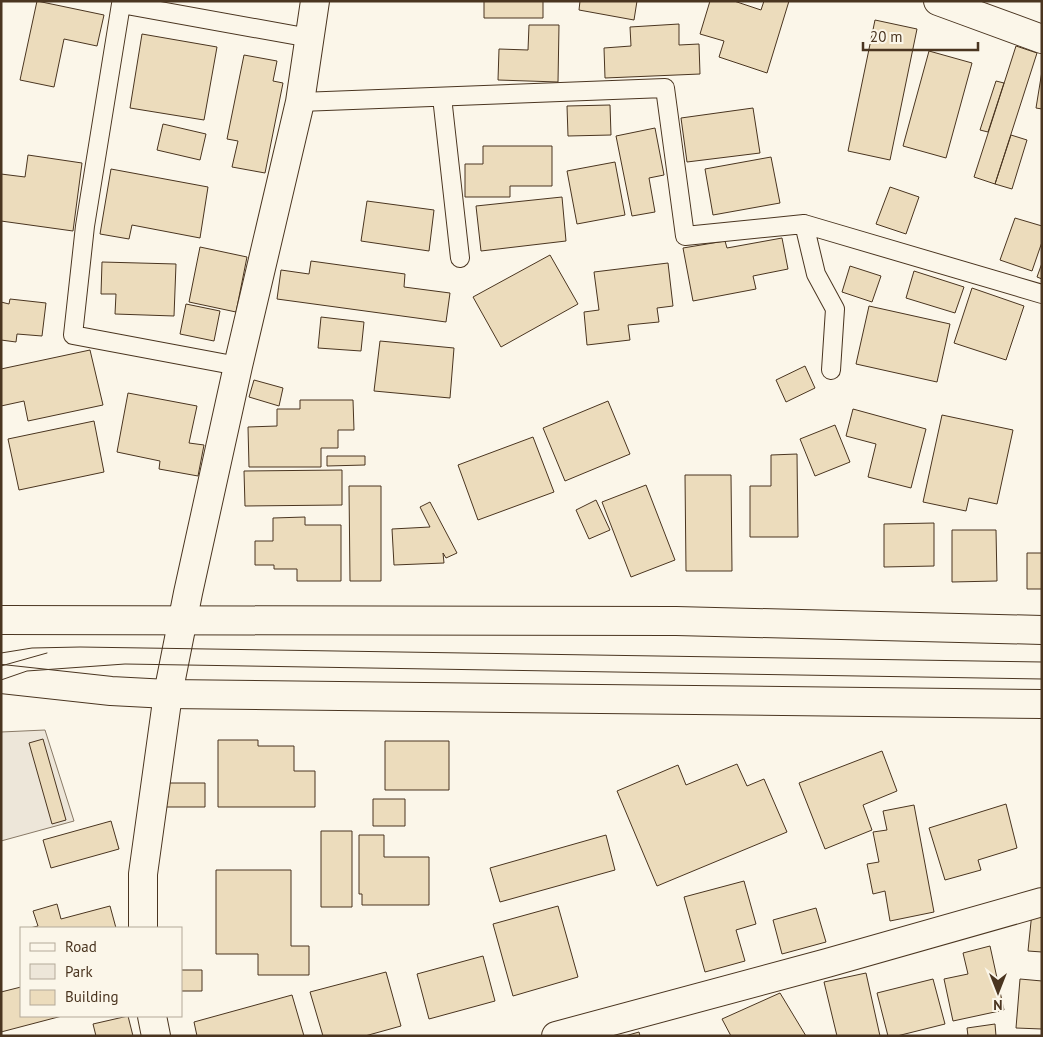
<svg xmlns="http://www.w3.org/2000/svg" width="1043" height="1037" font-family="'PT Sans',sans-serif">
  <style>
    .green { fill: #ede6d9; stroke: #887966 }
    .building { fill: #ecdcbc; stroke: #4a3520 }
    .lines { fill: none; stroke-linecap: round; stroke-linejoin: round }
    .lane-casing { stroke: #4a3520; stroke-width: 20 }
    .street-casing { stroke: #4a3520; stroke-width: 30 }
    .secondary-casing { stroke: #4a3520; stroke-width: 30 }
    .lane { stroke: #fbf6e9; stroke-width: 18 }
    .street { stroke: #fbf6e9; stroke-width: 28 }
    .secondary { stroke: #fbf6e9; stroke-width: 28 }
    .tram { stroke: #4a3520; stroke-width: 1 }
  </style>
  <rect width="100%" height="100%" fill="#fbf6e9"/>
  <path class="green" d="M45 730 74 821 1 841V732Z"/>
  <path class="building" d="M37 1 104 15 97 46 64 39 54 87 20 80Z
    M484 1H543V18H484Z
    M580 1H637L634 20 579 10Z
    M710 1H734L761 10 764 1H789L767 73 719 57 724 41 700 34Z
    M875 20 917 29 890 160 848 151Z
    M679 24V45L699 44 700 74 605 78 604 48 631 46 630 27Z
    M529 25H559L558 82 498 80 499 49 528 50Z
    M142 34 217 47 204 120 130 108Z
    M1016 46 1037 53 995 184 974 177Z
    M929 51 972 63 946 158 903 146Z
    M244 55 277 61 273 81 283 83 265 173 232 167 238 141 227 139Z
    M1042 71V109L1036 108Z
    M996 81 1004 83 988 132 980 130Z
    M610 105 611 135 568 136 567 106Z
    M753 108 760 153 687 162 681 118Z
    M163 124 206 134 200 160 157 150Z
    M655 128 664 175 649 178 655 212 632 216 616 136Z
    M1011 135 1027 140 1012 189 995 184Z
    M483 146H552V186H510V197H465V164H483Z
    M28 155 82 163 73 231 1 221V174L25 177Z
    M771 157 780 203 713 215 705 169Z
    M615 162 625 215 577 224 567 171Z
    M111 169 208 187 200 238 132 225 129 239 100 234Z
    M890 187 919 197 906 234 876 224Z
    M562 197 566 241 481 251 476 206Z
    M367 201 434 210 429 251 361 241Z
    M1015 218 1042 226V242L1032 271 1000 260Z
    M782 238 788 269 753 276 756 289 693 301 683 248 725 241 727 248Z
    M200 247 247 257 236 312 189 302Z
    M550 255 578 304 501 347 473 297Z
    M311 261 405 274 404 287 450 293 446 322 277 299 281 270 309 274Z
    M102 262 176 264 174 316 115 314 116 294H101Z
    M668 263 673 306 657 308 659 322 628 325 630 340 587 345 584 312 599 310 594 272Z
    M1042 263V279L1037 277Z
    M850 266 881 276 872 302 842 292Z
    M914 271 964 287 955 313 906 298Z
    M972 288 1024 306 1006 360 954 343Z
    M10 299 46 303 42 336 17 334 16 342 1 340V302L9 304Z
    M186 304 220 311 214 341 180 334Z
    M869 306 950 324 937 382 856 364Z
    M321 317 364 322 361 351 318 348Z
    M380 341 454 348 450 398 374 391Z
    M90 350 103 405 28 421 24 401 1 406V369Z
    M805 366 815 388 786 402 776 380Z
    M254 380 283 388 279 406 249 397Z
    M128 393 197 406 189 443 204 445 198 476 159 469 160 461 117 452Z
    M300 400H353L354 430H338V448H321V467H249L248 427 277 426V409H300Z
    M608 401 630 454 565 481 543 428Z
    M853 409 926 429 911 488 868 477 876 444 846 436Z
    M942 415 1013 430 997 504 969 498 966 511 923 502Z
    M94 421 104 472 19 490 8 439Z
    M835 425 850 462 815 476 800 439Z
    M533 437 554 492 478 520 458 465Z
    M797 454 798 537H750V486H771V455Z
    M327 456H365V465L327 466Z
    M342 470V505L245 506 244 471Z
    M685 475H731L732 571H686Z
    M646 485 675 560 631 577 602 502Z
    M349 486H381V581H350Z
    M596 500 610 530 589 539 576 510Z
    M430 502 457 553 446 558 443 553 444 563 394 565 392 529 430 527 420 507Z
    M305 517V525H341V581H297V569H274V565H255V541H273V518Z
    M934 523V566L884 567V524Z
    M952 530H996L997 581 952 582Z
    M1027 553H1042V589H1027Z
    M43 739 66 820 52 824 29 743Z
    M218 740H258V746H294V771H315V807H218Z
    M385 741H449V790H385Z
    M882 751 897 791 863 805 872 830 825 849 799 783Z
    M737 764 747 786 764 779 787 832 657 886 617 791 678 765 686 785Z
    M166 783H205V807H166Z
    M373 799H405V826H373Z
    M1006 804 1017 848 978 860 981 870 945 880 929 828Z
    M914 805 934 912 890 921 885 891 873 894 867 864 879 862 873 832 887 830 883 811Z
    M111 821 119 849 51 868 43 840Z
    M321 831H352V907H321Z
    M359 835H384V857H429V905H362V894H359Z
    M606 835 615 870 500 902 490 868Z
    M216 870H291V946H309V975H258V954H216Z
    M744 881 756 924 736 930 745 961 705 972 684 897Z
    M57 904 61 919 110 906 116 928H30L38 926 33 911Z
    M558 906 578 977 513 996 493 924Z
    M816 908 826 942 782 954 773 920Z
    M1032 912 1042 913V952L1028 951Z
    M990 946 1004 1010 953 1021 944 979 968 974 963 953Z
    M483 956 495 1001 429 1019 417 974Z
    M181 970H202V991H181Z
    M386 972 401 1026 365 1036H323L310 992Z
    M866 973 880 1036H837L824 982Z
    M933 979 945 1024 897 1036H888L877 993Z
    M1020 979 1042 981V1029L1016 1028Z
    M21 987V1016H62L1 1032V992Z
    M780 993 806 1036H731L722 1019Z
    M292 995 304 1036H197L194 1022Z
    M128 1016 133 1036H96L93 1024Z
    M995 1024 996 1036H968L967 1028Z
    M639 1032 640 1036H625Z"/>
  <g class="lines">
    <defs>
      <path id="lane" d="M442 97 460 258
        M300 102 665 88 685 236 804 224 1042 294
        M804 224 816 274 835 309 831 370
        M238 366 73 335 85 226 121 4 310 38"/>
      <path id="street" d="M938 1 1042 39
        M143 928V874L168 694 188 593 238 366 300 102 315 1
        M152 1016 156 1036
        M556 1036 827 963 1042 902"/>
      <path id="secondary" d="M1 620 676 621 1042 630
        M1 679 111 691 168 694 1042 704"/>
    </defs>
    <use href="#lane" class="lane-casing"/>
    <use href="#street" class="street-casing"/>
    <use href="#secondary" class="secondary-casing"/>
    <use href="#lane" class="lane"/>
    <use href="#street" class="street"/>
    <use href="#secondary" class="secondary"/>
    <path class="tram" d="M1 653 32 648 80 647 1042 662
      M1 666 47 653
      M1 680 27 671 125 664 1042 679"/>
  </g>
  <rect width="1043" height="1037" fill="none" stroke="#4a3520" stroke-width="5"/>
  <rect x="20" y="927" width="162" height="90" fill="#fbf6e9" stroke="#b4a999"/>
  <rect x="30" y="943" width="25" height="8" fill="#fbf6e9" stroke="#b4a999"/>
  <text x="65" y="952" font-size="15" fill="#4a3520">Road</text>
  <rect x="30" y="964" width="25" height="15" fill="#ede6d9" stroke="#b4a999"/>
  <text x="65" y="977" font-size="15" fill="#4a3520">Park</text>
  <rect x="30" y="990" width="25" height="15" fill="#ecdcbc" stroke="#b4a999"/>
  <text x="65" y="1002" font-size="15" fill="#4a3520">Building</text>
  <g transform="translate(998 992) rotate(180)" stroke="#fbf6e9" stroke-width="4" paint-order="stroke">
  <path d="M0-4L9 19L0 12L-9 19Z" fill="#4a3520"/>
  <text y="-8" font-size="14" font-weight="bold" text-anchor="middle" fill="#4a3520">N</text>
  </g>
  <path d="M863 42v8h115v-8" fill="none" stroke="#4a3520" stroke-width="2.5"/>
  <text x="870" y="42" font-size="15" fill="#4a3520" stroke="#fbf6e9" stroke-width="4" paint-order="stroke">20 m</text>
</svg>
